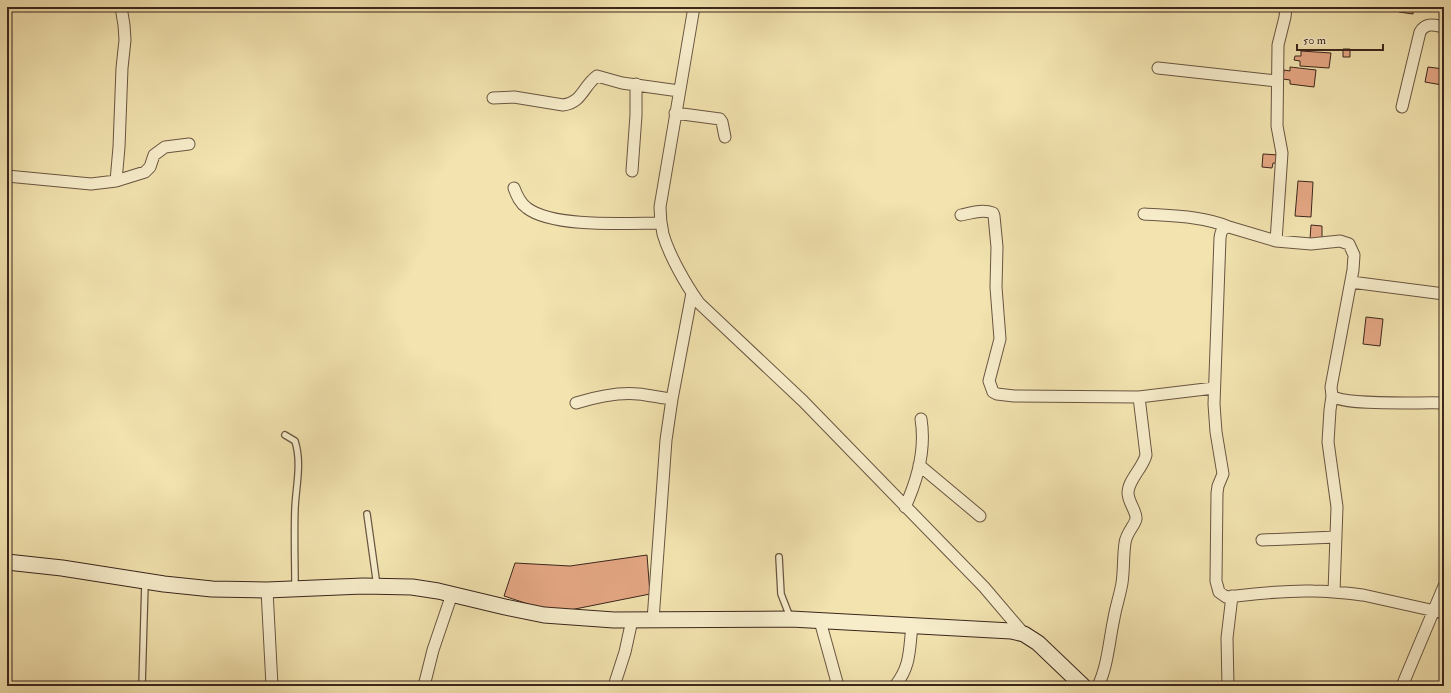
<svg xmlns="http://www.w3.org/2000/svg" width="1451" height="693" font-family="'IM FELL Double Pica',serif">
  <style>
    .building { fill: #e5a784; stroke: #3b261c }
    .lines { fill: none; stroke-linecap: round; stroke-linejoin: round }
    .lane-casing { stroke: #695541; stroke-width: 8 }
    .street-casing { stroke: #695541; stroke-width: 13 }
    .secondary-casing { stroke: #3b261c; stroke-width: 17 }
    .lane { stroke: #f7edcb; stroke-width: 5.5 }
    .street { stroke: #f7edcb; stroke-width: 11 }
    .secondary { stroke: #f7edcb; stroke-width: 15 }
  </style>
  <rect width="100%" height="100%" fill="#f2e3af"/>
  <filter id="stains"><feTurbulence type="fractalNoise" baseFrequency=".005" numOctaves="4"/><feColorMatrix values="0 0 0 0 .2 0 0 0 0 .09 0 0 0 0 .02 0 0 0 .5 -.17"/></filter>
  <radialGradient id="worn" r=".72"><stop offset=".6" stop-color="#630" stop-opacity="0"/><stop offset="1" stop-color="#630" stop-opacity=".3"/></radialGradient>
  <path class="building" d="M1399 7H1414L1413 14 1399 12Z
    M1343 49H1350V57H1343Z
    M1301 51 1331 53 1329 68 1300 66V61L1294 60 1295 56H1301Z
    M1290 67 1316 70 1314 87 1290 84V80L1283 79 1284 70 1290 71Z
    M1428 67 1444 69 1442 85 1425 82Z
    M1263 154 1279 155 1278 163H1273L1272 168 1262 167Z
    M1298 181 1313 182 1311 217 1295 216Z
    M1311 225 1322 226V240L1310 239Z
    M1366 317 1383 319 1380 346 1363 344Z
    M647 555 650 594 555 613 504 596 515 563 570 566Z"/>
  <g class="lines">
    <defs>
      <path id="lane" d="M285 435 295 441C302 463 296 486 295 508 294 535 295 561 295 588
        M367 514 377 586
        M779 557 781 594 790 617
        M142 686 145 582"/>
      <path id="street" d="M694 7 660 207C660 216 661 225 663 234 669 255 686 285 699 303L803 401 984 587 1024 634
        M1158 68 1277 81
        M493 98 514 97 563 105C582 103 583 86 597 76L622 83 679 91
        M1402 107 1420 32C1426 22 1434 25 1444 27
        M675 113 720 119 722 122 725 137
        M632 171 636 115V84
        M7 176 91 184 116 181 145 172 150 167 154 155 165 147 189 144
        M116 181 119 147 122 68 125 40 124 25 121 7
        M514 188C517 196 520 203 527 208 553 228 628 223 661 223
        M1144 214C1173 216 1203 216 1229 227
        M961 215C971 213 982 209 993 213L994 216 997 247 996 287 1000 339 989 381 993 392 997 394 1014 396 1139 397 1214 388
        M1276 241 1282 153 1277 126 1278 45 1285 17 1286 7
        M1351 282 1444 294
        M1332 396 1330 410 1328 442 1337 507 1334 592
        M576 403C596 397 617 392 638 394 650 395 661 398 672 399
        M1444 403C1424 402 1345 406 1332 396L1331 387 1353 270 1354 255 1349 244 1340 241 1311 244 1276 241 1229 227C1222 228 1221 231 1220 238L1214 404 1216 432 1223 474 1218 486 1217 493 1216 581 1219 592 1226 597C1255 594 1284 590 1313 591 1330 591 1346 593 1363 595L1444 613
        M919 465 980 516
        M905 507C918 479 926 450 921 419
        M1262 540 1336 537
        M267 590 272 686
        M653 620 666 440 672 399 692 293
        M820 621 838 686
        M424 686 433 650 452 594
        M614 686 625 652 632 620
        M895 686C911 666 909 650 912 626
        M1098 686C1108 665 1109 641 1114 618 1116 606 1120 595 1122 583 1124 570 1123 556 1125 543 1126 533 1135 525 1136 519 1137 512 1128 502 1128 493 1128 480 1143 468 1146 455L1139 397
        M1228 686 1227 638 1232 596
        M1402 686 1444 586"/>
      <path id="secondary" d="M7 562 62 568 164 584 212 589 267 590 363 586 412 587 438 591 505 607 544 615 614 620 791 619 1011 631 1024 634 1038 643 1083 686"/>
    </defs>
    <use href="#lane" class="lane-casing"/>
    <use href="#street" class="street-casing"/>
    <use href="#secondary" class="secondary-casing"/>
    <use href="#lane" class="lane"/>
    <use href="#street" class="street"/>
    <use href="#secondary" class="secondary"/>
  </g>
  <rect width="1451" height="693" fill="none" stroke="#f2e3af" stroke-width="24"/>
  <rect x="8" y="8" width="1435" height="677" fill="none" stroke="#3b261c" stroke-width="2"/>
  <rect x="12" y="12" width="1427" height="669" fill="none" stroke="#3b261c"/>
  <path d="M1297 44v6h86v-6" fill="none" stroke="#3b261c" stroke-width="2"/>
  <text x="1303" y="44" font-size="12" fill="#3b261c" stroke="#f7edcb" stroke-width="3" paint-order="stroke">50 m</text>
  <rect width="100%" height="100%" filter="url(#stains)"/>
  <rect width="100%" height="100%" fill="url(#worn)"/>
</svg>
